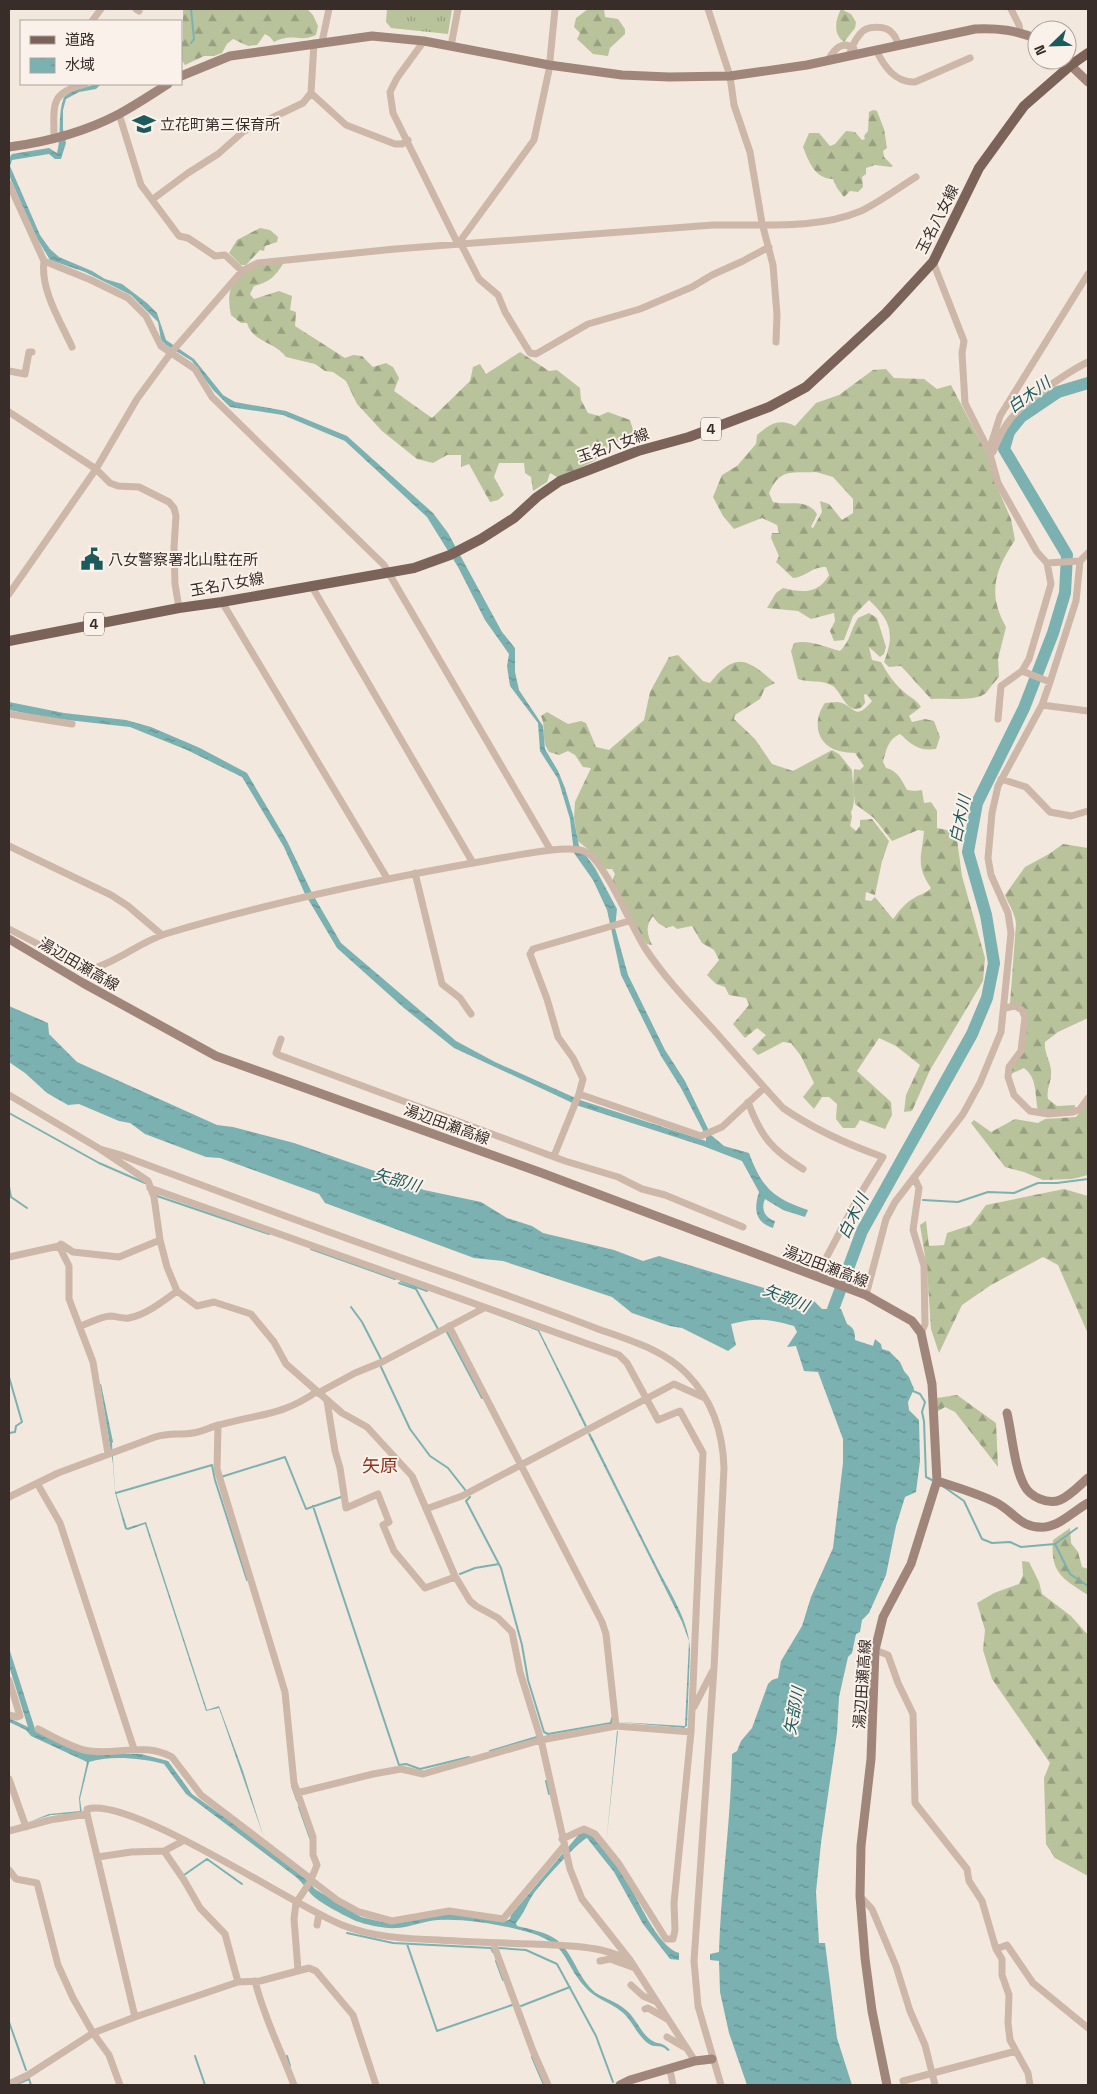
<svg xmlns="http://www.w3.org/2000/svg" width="1097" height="2094" font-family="'Space Grotesk','Noto Sans JP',sans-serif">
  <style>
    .grass { fill: url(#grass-tufts) }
    .forest { fill: url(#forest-firs); fill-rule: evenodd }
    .water { fill: url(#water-ripples) }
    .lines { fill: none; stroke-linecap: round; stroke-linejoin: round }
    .stream { stroke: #7bb1b1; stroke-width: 2 }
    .river { stroke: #7bb1b1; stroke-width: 12 }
    .street { stroke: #ccb7a8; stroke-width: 7 }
    .secondary { stroke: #a0867a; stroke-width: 9 }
    .primary { stroke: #7b6359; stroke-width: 10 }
    .labels { text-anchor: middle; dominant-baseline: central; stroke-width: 4; stroke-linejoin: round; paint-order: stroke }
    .shield { fill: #faf2ea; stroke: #736863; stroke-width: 1 }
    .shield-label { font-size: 14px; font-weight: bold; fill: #392d29 }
    .poi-label { font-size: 15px; fill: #392d29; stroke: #faf2ea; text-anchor: start }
    .street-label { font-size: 15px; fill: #392d29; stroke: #faf2ea }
    .water-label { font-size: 16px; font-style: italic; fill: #1d5a5c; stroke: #faf2ea }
    .quarter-label { font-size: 18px; fill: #8a341f; stroke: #faf2ea }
  </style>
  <defs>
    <pattern id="grass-tufts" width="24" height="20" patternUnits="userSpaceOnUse" patternTransform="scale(1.25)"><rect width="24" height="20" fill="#b8c39c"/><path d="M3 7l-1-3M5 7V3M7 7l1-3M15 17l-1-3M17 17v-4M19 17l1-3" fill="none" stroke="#979f7f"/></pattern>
    <pattern id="forest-firs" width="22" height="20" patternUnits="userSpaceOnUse" patternTransform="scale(1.25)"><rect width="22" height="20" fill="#b8c39c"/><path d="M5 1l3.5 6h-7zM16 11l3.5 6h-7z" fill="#979f7f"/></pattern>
    <pattern id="water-ripples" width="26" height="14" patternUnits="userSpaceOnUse" patternTransform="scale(1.25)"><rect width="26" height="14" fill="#7bb1b1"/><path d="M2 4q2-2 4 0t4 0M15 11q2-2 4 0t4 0" fill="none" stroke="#669090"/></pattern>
  </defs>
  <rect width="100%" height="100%" fill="#f3e8dd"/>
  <path class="grass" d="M387 9H452L448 34 391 28 386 22Z"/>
  <path class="forest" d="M183 9H307L313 15 318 26 316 35C299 43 293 32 274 42L270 37 265 34 257 45 248 46 233 39 227 44 222 53 214 56H204L185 65 181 59V41H183Z
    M588 9H604L605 17 618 19 625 29V34L610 48 608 56 593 54 577 39 580 33 574 27 576 18Z
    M841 9 851 14 856 22 855 28 844 42C833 34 835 21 841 9Z
    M873 110 877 111 884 129 887 148 883 151 884 157 893 166 891 167 875 165 866 168V174L862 177 863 187 858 192 850 191 844 197 837 188 833 179C815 179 809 162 803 147L809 133H819L830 146 835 144 846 131 855 132 862 140 865 139 864 136 868 131 869 112Z
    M260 228 270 230 278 237 277 242 265 246 264 251 260 250 246 265H241L229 253 237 240Z
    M267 262 283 264C275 277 269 282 254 286L250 294 254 299 279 291 292 296 290 310 296 312 295 326 345 358 353 355 362 356 373 367 386 363 393 367 399 378 394 391 432 418 470 381 473 367 480 364 486 374 520 352 549 371 557 370 580 388 581 400 588 413 599 416 608 412 630 420 634 433 631 437 610 445 594 461 567 474 557 477 550 473 547 482 533 491 531 477 525 473 524 463H499L494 477 504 495 498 500 490 502 469 464 461 467V455H447L433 463 417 459 382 431 357 404 346 381 333 372 325 371 315 364 286 357C276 342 252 342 247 323H241L231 315C224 282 238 274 267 262Z
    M886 369 894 378 924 379 937 389 951 385 986 452 997 487 1011 519 1015 540C995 570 987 593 1006 627L998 659 999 677C994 682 990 688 986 693 975 702 946 698 931 699L901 666 889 667 884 662C895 633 891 621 869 600L853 616 844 640 834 641 830 631 835 621 834 613 811 619 798 611 767 608 776 593 783 588C803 593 818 594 829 575L826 567C810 567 807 577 793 578L776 562 779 556 771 538 772 533H779L777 525 762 518 734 529 723 516 713 497 722 475 737 466 756 444 757 435C770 424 779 418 795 426L816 403 839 395 873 370ZM816 472 833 477 853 499V513L842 520 829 504 820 501 822 512 813 528 811 527 817 514C807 498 789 506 773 502L769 493C780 468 791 473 816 472Z
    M869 613 877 618 886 647 884 654 880 657 869 647 872 660 881 662C887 673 894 683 903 691 909 697 916 699 921 707L909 716 912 722 925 719 934 721 940 737 936 749C919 751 913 746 900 734 888 739 886 750 883 762L886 768C898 771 901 779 907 790L915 791 922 790 924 803 931 802 937 811V828L956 832 962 876 985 958 983 981 930 1070 912 1111 904 1112 906 1095 920 1065 896 1046 879 1038 857 1071 891 1102 892 1115 885 1129 860 1120 855 1128H843L836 1119 837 1104 829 1097H822L814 1109 803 1097 814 1083 801 1056 791 1043 783 1042 758 1055 752 1049 766 1035 757 1028 745 1038 733 1024 749 1005 746 998 729 995 725 987 716 984 707 975 719 960 714 950 702 943 692 926 677 929 673 926 666 928 658 923 653 916C645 926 647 934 652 945L647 944 631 922 612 881 615 874 612 869H605L596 856 578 841 574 818 575 802 591 768 583 767 575 755 568 751 559 755 549 752C540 736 547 730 541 716L547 712 568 724 581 721 586 723 596 747 609 750 644 720 650 692 669 657 678 655 703 681 710 683C719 672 733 656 749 664 758 667 767 677 775 683L765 688 760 699 735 715 734 719 755 739 772 764 793 771 832 750 839 754 852 770C852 783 857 802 851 812L852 817 850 826 856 831 860 826V820L872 819 889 841 882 861 875 895 866 892 865 900 871 901 875 897 893 919C899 911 905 903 914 898 920 894 926 894 931 888 915 865 922 856 924 831L918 830 892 841 874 818 855 804 853 786 854 769 860 770 864 766 855 753C850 753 844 752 839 751 816 745 812 721 825 703 830 703 837 701 842 703 856 709 856 720 872 701L866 694 864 695 865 703C863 706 860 709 855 709 845 708 840 691 833 686 821 679 810 683 798 679L791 651 794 643C809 639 825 647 840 651 851 640 850 631 858 618Z
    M1063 844 1088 848V1018L1058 1032 1045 1042C1044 1053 1050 1060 1051 1070 1052 1081 1046 1089 1048 1099L1057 1106 1075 1105 1074 1111 1039 1115C1034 1099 1039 1079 1024 1068L1011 1074V1067L1020 1056 1027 1016 1010 1004 1016 924C1015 912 1009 906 1005 895L1025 867 1049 854Z
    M1088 1102V1175L1072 1179 1043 1180 1024 1172 1005 1167 971 1123 974 1120 991 1132 1015 1119 1038 1123 1045 1119 1076 1117Z
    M1064 1189 1088 1196V1334L1058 1265 1043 1257 991 1285 962 1305 939 1353 931 1329 927 1269 920 1225 926 1221 929 1246 944 1245 947 1233 971 1225 986 1205Z
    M957 1395 996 1423 998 1467 955 1412 945 1407 937 1412V1398Z
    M1070 1528 1071 1543 1078 1552 1082 1567 1088 1569V1595C1063 1579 1050 1573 1053 1540Z
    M1022 1561 1029 1562 1039 1582 1042 1594 1071 1616 1088 1635V1876L1055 1858 1046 1844 1044 1778 1050 1763 992 1679 983 1650 985 1630 977 1603 994 1593 1019 1584 1023 1575Z"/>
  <path class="water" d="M97 84H101L96 89 79 92 66 99 63 110V129L66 143 61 159H55L49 154 12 160 10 166 40 235 50 249 59 257 92 271 105 279 122 284 147 303 157 313 166 340 194 359 223 395 235 402 286 411 347 436 433 513 448 533 502 632 515 648V672L519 690 543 726 545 749 558 771 565 788 573 815 579 846 595 868 617 909 615 928 628 975 665 1050 685 1081 711 1135 724 1146 749 1153C762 1188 773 1198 808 1210L805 1217 783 1210 765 1199C761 1209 764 1217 775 1221L773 1228C754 1222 754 1208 759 1192L742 1161 703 1146 579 1106 547 1091 454 1048 404 1008 337 948 305 894 284 847 242 777 187 750 130 727 50 718 9 710V702L64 713 126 720 151 727 200 748 247 773 287 841 312 893 341 943 456 1041 495 1062 580 1100 706 1141V1136L681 1088 661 1056 621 975 607 910 593 880 574 853 570 819 558 779 540 751 538 723 510 686 507 666 509 654 485 620 458 567 427 517 345 441 283 415 230 407 213 390 192 361 166 345 161 340 158 322 131 295 85 272 50 260 35 235 9 175V158L12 154 49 148 57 153C62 134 57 115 64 97L72 91Z
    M9 1006 48 1023 49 1034 77 1062 217 1125 233 1127 294 1143 395 1178 424 1190 481 1202 507 1218 532 1226 543 1233 614 1250 643 1261 659 1256 774 1291 814 1301 822 1309H841L847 1324C854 1328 855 1331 855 1340L873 1346 875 1339 881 1344 882 1349 889 1351 900 1362 904 1371 909 1377 914 1389 908 1402 909 1410 919 1420 920 1461 916 1492 905 1497 896 1526 886 1575 869 1613 862 1620 860 1632 856 1634 852 1653 848 1657 839 1697 837 1733 821 1843 816 1892 819 1943H825L837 2038 852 2085H747L729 2033 720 1992 719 1961 710 1960V1954L719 1952C721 1886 731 1820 732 1754L737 1751 741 1741 752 1728 768 1684 772 1680 778 1678 781 1661 802 1626 811 1597 833 1548 843 1463V1439L818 1372 804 1371 796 1346 787 1347 797 1332 794 1326C769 1319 757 1317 731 1324L736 1345 728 1351 682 1328 670 1326 632 1313 612 1297 503 1261 474 1258 325 1203 319 1194 220 1158 206 1157 145 1134 130 1123 119 1121 79 1104 68 1105 47 1093 25 1073 9 1062Z
    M484 1310 539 1330 587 1426 585 1427 538 1331Z
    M100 1384H101L113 1442 112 1443 115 1490 127 1528 146 1522 207 1710 219 1706 243 1771 264 1838 219 1708 206 1711 145 1524 128 1530 125 1529 115 1492 113 1464Z
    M590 1433C612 1476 633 1520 655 1563 668 1590 690 1621 690 1651L687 1726 684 1728 619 1722 685 1726 689 1641 682 1622 588 1434Z
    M9 1648 35 1729 89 1754H141L168 1761 192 1794 261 1843 302 1875 315 1889 361 1917 387 1923 432 1915 454 1914 506 1921 510 1919 511 1915 580 1833H590C602 1848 615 1863 626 1879 637 1897 658 1948 679 1953V1960L670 1959 643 1924 614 1872 587 1838C579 1841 545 1879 538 1888 528 1899 525 1913 516 1923L517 1926C530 1929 546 1932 557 1940 574 1954 578 1979 596 1993 606 1999 617 2002 626 2010 636 2018 640 2032 651 2040 658 2045 662 2041 670 2050L668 2051C660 2043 657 2049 649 2044 637 2036 633 2021 622 2012 610 2002 595 1999 585 1987 562 1961 569 1945 531 1933 506 1925 463 1918 438 1920 424 1921 411 1927 397 1928 385 1929 367 1925 356 1921 345 1916 318 1902 311 1894 306 1888 302 1882 296 1877L186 1794 164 1764C142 1758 110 1755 89 1762L80 1799 82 1813 51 1815 29 1822 49 1814 80 1811 79 1798 87 1762 31 1736 26 1730 9 1722V1718L28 1727 9 1666Z
    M617 1731H618L606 1845Z"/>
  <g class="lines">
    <path class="stream" d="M191 9 194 39 191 43
      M9 1113 99 1163 145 1183
      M9 1187 11 1197 27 1208
      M157 1196 269 1234
      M923 1200 958 1202 988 1192 1014 1193 1038 1183H1057L1088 1179
      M311 1249 395 1279
      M401 1281 427 1291
      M399 1283 416 1289 438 1329
      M351 1307 362 1322 381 1359
      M447 1332 482 1398
      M381 1367 410 1429 430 1456 448 1468 466 1491
      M9 1377 22 1422 16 1426 15 1432 9 1433
      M913 1391 920 1394 925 1402 922 1412 924 1421 926 1477 934 1481
      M221 1477 285 1457 306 1509 341 1497
      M944 1487 964 1501 982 1539 992 1543 1010 1542 1021 1547 1055 1544 1070 1574 1088 1586
      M116 1493 212 1465 215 1480 247 1580
      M470 1497 466 1501 501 1568 522 1645 528 1680 544 1732 548 1734 611 1723 612 1718
      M313 1506 399 1765 406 1764 420 1769 469 1757
      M1055 1544 1077 1528
      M460 1574 475 1568 499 1564
      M490 1751 537 1737
      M546 1781 549 1794
      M292 1786 297 1800
      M299 1807 310 1838
      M184 1875 207 1859 242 1884
      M347 1933 393 1943 491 1948 493 1952
      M407 1944 437 2031 512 2005
      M499 1948 526 1950 557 1964 596 2036 613 2082
      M496 1961 503 1980
      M521 2006 570 1987
      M9 2022 26 2070
      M195 2056 205 2085
      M287 2056 290 2066
      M532 2057 544 2085
      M15 2085 29 2079 31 2085"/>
    <path class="river" d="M828 1323 862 1231 972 1034 987 998 994 963 986 915 968 852 977 803 1024 708 1053 633 1065 593 1067 555 1004 449 1009 432 1021 417 1058 392 1088 383"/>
    <path class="street" d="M136 9 139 11
      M708 9 730 76 734 105 750 152 762 223 773 265 777 315 776 342
      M1011 9 1019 25 1020 32
      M92 21 101 9
      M424 41 397 78 390 92 393 113 458 244
      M322 42 329 9
      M451 46 458 9
      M876 50C884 66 895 83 915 82L970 58
      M849 56C851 49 855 40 860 34 866 25 887 25 893 34 896 37 897 42 899 45
      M828 60C834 50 842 39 854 49
      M311 93 346 125 395 144H402L408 140
      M119 114 141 185 179 236 188 238 215 256 225 255 242 271
      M54 138C54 105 49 93 85 84
      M9 184 44 261 91 280 128 298 146 316 161 346 195 369 212 397 384 565 550 849
      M153 199 188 173 218 154 244 131 303 103 311 93 314 43
      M458 244 534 140 549 70 555 9
      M461 244 479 279 498 295 505 312 530 353 536 354 588 324 640 309 692 287 712 275 743 261 769 247
      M44 261C40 290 61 322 72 347
      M933 262 964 341 962 353 965 403 989 451 998 483 1037 552 1047 563 1051 584 1029 659 1022 671 1001 686 998 719
      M9 371 25 374 29 352H32
      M9 412 96 469 110 483 118 486 139 487 169 502 174 508 176 516 174 547 175 584 179 608
      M989 451 1000 416 1088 274
      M993 452C997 442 1002 430 1009 421 1021 404 1069 371 1088 362
      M1047 563 1080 561 1088 553
      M311 585 473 863
      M9 594 96 469 137 399 170 354 242 271 258 263 395 249 713 225C761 224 816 230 861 211 880 202 898 188 916 177
      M222 602 387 878
      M1022 671 1050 682
      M1042 705 1088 711
      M9 714 72 724
      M1001 779 1026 787 1050 812 1071 816 1088 811
      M9 846 111 895 128 906 162 935
      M415 873 442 984 460 998 471 1014
      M9 929 88 970C116 963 138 943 165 934 271 902 380 879 490 860 509 857 570 843 586 852 605 862 631 926 645 948 664 977 689 1003 713 1029 736 1055 759 1082 783 1108 812 1128 849 1145 883 1157L859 1196 816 1277
      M1005 1008 1015 1006 1022 1010 1025 1017 1021 1051 1009 1067 1008 1077 1014 1095 1030 1111 1048 1114 1073 1112 1080 1109 1088 1098
      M281 1039 276 1053 279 1055 565 1161 618 1177 642 1189 665 1195 743 1227
      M579 1094 701 1136 722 1127 764 1088
      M9 1095 100 1149 148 1181 154 1197 160 1240 167 1267 177 1291 197 1306 214 1302 251 1314 274 1342 286 1364 342 1413 367 1427 412 1476 455 1576 470 1601 476 1606 498 1618 512 1632 520 1672 541 1740 570 1869 582 1899 630 1960 695 2061
      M748 1102C761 1137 772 1150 803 1169
      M100 1149 121 1155C233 1197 346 1239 459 1278 506 1295 552 1311 598 1329 629 1340 665 1350 688 1375 713 1401 723 1433 724 1468L714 1668 694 1961 698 2006 721 2085
      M554 1156 579 1094 583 1079 573 1058 558 1037 547 999 530 954 533 949 629 921
      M914 1177 919 1188 913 1230 924 1266 925 1324 921 1333
      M150 1188 619 1355 627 1363 658 1420 680 1411 703 1453 691 1732 616 1726 541 1740 423 1774 401 1769 373 1774 297 1793
      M59 1246 69 1266V1299L93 1362 108 1454
      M9 1257 59 1246 61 1244 73 1252 119 1257 160 1240
      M866 1295 886 1219 895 1202 963 1114 980 1083 1001 1032 1011 933 1008 913 991 875 988 858 992 813 998 786 1042 705 1050 682 1076 601 1080 561
      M80 1326C89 1323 100 1317 110 1316 116 1316 123 1319 129 1318 147 1314 162 1302 177 1291
      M449 1326 602 1622 606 1634 616 1726
      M318 1393 355 1373 382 1362 484 1308
      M327 1401 335 1451 340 1468 346 1508 378 1494 389 1522 383 1525 394 1551 425 1588 455 1577
      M218 1425 217 1469 285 1692 294 1783 313 1837V1855L317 1865 310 1882 296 1903 294 1919 298 1970
      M37 1483 60 1523 134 1749
      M9 1497 58 1473 155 1437C168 1433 180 1435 193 1433 202 1432 210 1427 219 1425 257 1414 282 1416 316 1392
      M426 1509 462 1496 674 1384 705 1398
      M875 1650 888 1655 898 1683 913 1714 915 1803 967 1869 969 1881 982 1901 996 1949 1002 1959V1975L1009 1995 1008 2023 1010 2040 1028 2073 1030 2085
      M9 1680 20 1716 17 1717 9 1715
      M694 1707 712 1672
      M38 1729C52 1736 69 1746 84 1750 113 1757 143 1741 172 1757L201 1795 311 1879
      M9 1779 26 1827
      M9 1831 50 1820 87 1814
      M562 1839 584 1829 595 1834 619 1864 666 1939H673L675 1930 674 1903 691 1732
      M164 1851 183 1841
      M98 1857 131 1852 164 1851 184 1880 200 1908 225 1934 238 1982
      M9 1870 16 1879 37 1883 58 1965 73 1998 93 2033 109 2055 120 2085
      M311 1880 337 1900 359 1912 392 1921 449 1911 503 1919 564 1846
      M860 1896 872 1909 896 1966 910 2011 925 2045 935 2085
      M317 1925 319 1914
      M493 1943 533 2051 548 2085
      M996 1949 1007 1945 1033 1983 1088 2028
      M600 1961 610 1959 635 1968
      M255 1981C264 2018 281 2050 294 2085
      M631 1985 643 1996 657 2002
      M645 2009 648 2008 667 2019
      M135 2017 87 1814V1809C131 1796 292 1905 342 1925 372 1937 406 1939 439 1940 470 1942 501 1943 533 1944 555 1945 578 1945 601 1950 610 1952 620 1956 629 1959
      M667 2037 684 2047
      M670 2070 673 2085
      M903 2081 1016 2051
      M9 2084 28 2075 93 2033 135 2017 238 1982 260 1981 309 1968 316 1971 353 2015 376 2085"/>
    <path class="secondary" d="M1065 60 1088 82
      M181 76 230 56 372 36 424 41 549 65 622 75 669 77 730 76 807 65 975 29C998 28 1016 30 1037 39
      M9 147C47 142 85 132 119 114 136 105 152 94 168 84
      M9 939 83 983 216 1056 542 1173 866 1295 912 1321 921 1333 932 1384 937 1481 911 1564 883 1617 875 1650 871 1759 861 1846 860 1896 865 1958 872 2011 887 2085
      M1007 1413C1012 1434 1014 1466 1024 1485 1030 1497 1048 1505 1060 1500 1070 1496 1080 1485 1088 1478
      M937 1481C956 1487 976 1493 995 1502 1014 1511 1020 1529 1045 1527 1061 1525 1075 1510 1088 1503
      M620 2085 630 2080 695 2061 712 2059"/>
    <path class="primary" d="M9 641 179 608 222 602 414 568 450 555 481 539 514 518 537 497 560 481 638 451 689 437 724 424 769 407 806 387 886 313 933 262 979 168 1024 106 1071 65 1088 53"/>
  </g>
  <defs>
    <symbol id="school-bare" viewBox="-9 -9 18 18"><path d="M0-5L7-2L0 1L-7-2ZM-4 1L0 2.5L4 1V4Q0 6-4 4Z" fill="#1d5a5c" stroke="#faf2ea" stroke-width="2.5" paint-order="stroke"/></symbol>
    <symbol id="civic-bare" viewBox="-9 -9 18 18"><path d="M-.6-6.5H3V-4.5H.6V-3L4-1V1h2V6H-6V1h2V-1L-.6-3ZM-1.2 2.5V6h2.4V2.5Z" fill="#1d5a5c" stroke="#faf2ea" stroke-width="2.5" paint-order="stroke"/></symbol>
  </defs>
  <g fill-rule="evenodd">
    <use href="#school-bare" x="128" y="108" width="32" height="32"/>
    <use href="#civic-bare" x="76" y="543" width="32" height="32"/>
  </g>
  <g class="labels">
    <g class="shield">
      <rect x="701" y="417.5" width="20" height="23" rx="4"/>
      <rect x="84" y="612.5" width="20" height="23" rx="4"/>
    </g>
    <g class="shield-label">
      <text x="711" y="429">4</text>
      <text x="94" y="624">4</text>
    </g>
    <g class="poi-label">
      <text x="160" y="124">立花町第三保育所</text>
      <text x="108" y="559">八女警察署北山駐在所</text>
    </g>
    <g class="street-label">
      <text transform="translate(937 219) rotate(-63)">玉名八女線</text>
      <text transform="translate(613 445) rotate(-19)">玉名八女線</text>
      <text transform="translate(227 584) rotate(-10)">玉名八女線</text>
      <text transform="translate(79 964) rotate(30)">湯辺田瀬高線</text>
      <text transform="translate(447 1124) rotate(20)">湯辺田瀬高線</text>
      <text transform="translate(826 1266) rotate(21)">湯辺田瀬高線</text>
      <text transform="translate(862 1684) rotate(-86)">湯辺田瀬高線</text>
    </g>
    <g class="water-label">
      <text transform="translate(1029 395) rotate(-36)">白木川</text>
      <text transform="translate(960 819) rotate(-78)">白木川</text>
      <text transform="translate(397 1180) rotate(16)">矢部川</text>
      <text transform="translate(853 1216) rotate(-64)">白木川</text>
      <text transform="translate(786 1298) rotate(22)">矢部川</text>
      <text transform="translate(794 1711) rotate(-80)">矢部川</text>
    </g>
    <g class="quarter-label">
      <text x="380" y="1465">矢原</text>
    </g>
  </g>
  <rect width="1097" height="2094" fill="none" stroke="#392d29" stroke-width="20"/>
  <rect x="20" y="20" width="162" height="65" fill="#faf2ea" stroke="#ada39d"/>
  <rect x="30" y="36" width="25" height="8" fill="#7b6359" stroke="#ada39d"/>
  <text x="65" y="45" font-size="15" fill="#392d29">道路</text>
  <rect x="30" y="58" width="25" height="15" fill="url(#water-ripples)" stroke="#ada39d"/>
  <text x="65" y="70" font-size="15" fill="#392d29">水域</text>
  <g transform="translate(1052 45) rotate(247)"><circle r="24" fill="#faf2ea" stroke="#ada39d"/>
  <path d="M0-4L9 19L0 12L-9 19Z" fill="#1d5a5c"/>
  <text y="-8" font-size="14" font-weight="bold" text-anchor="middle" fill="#392d29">N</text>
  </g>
</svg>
